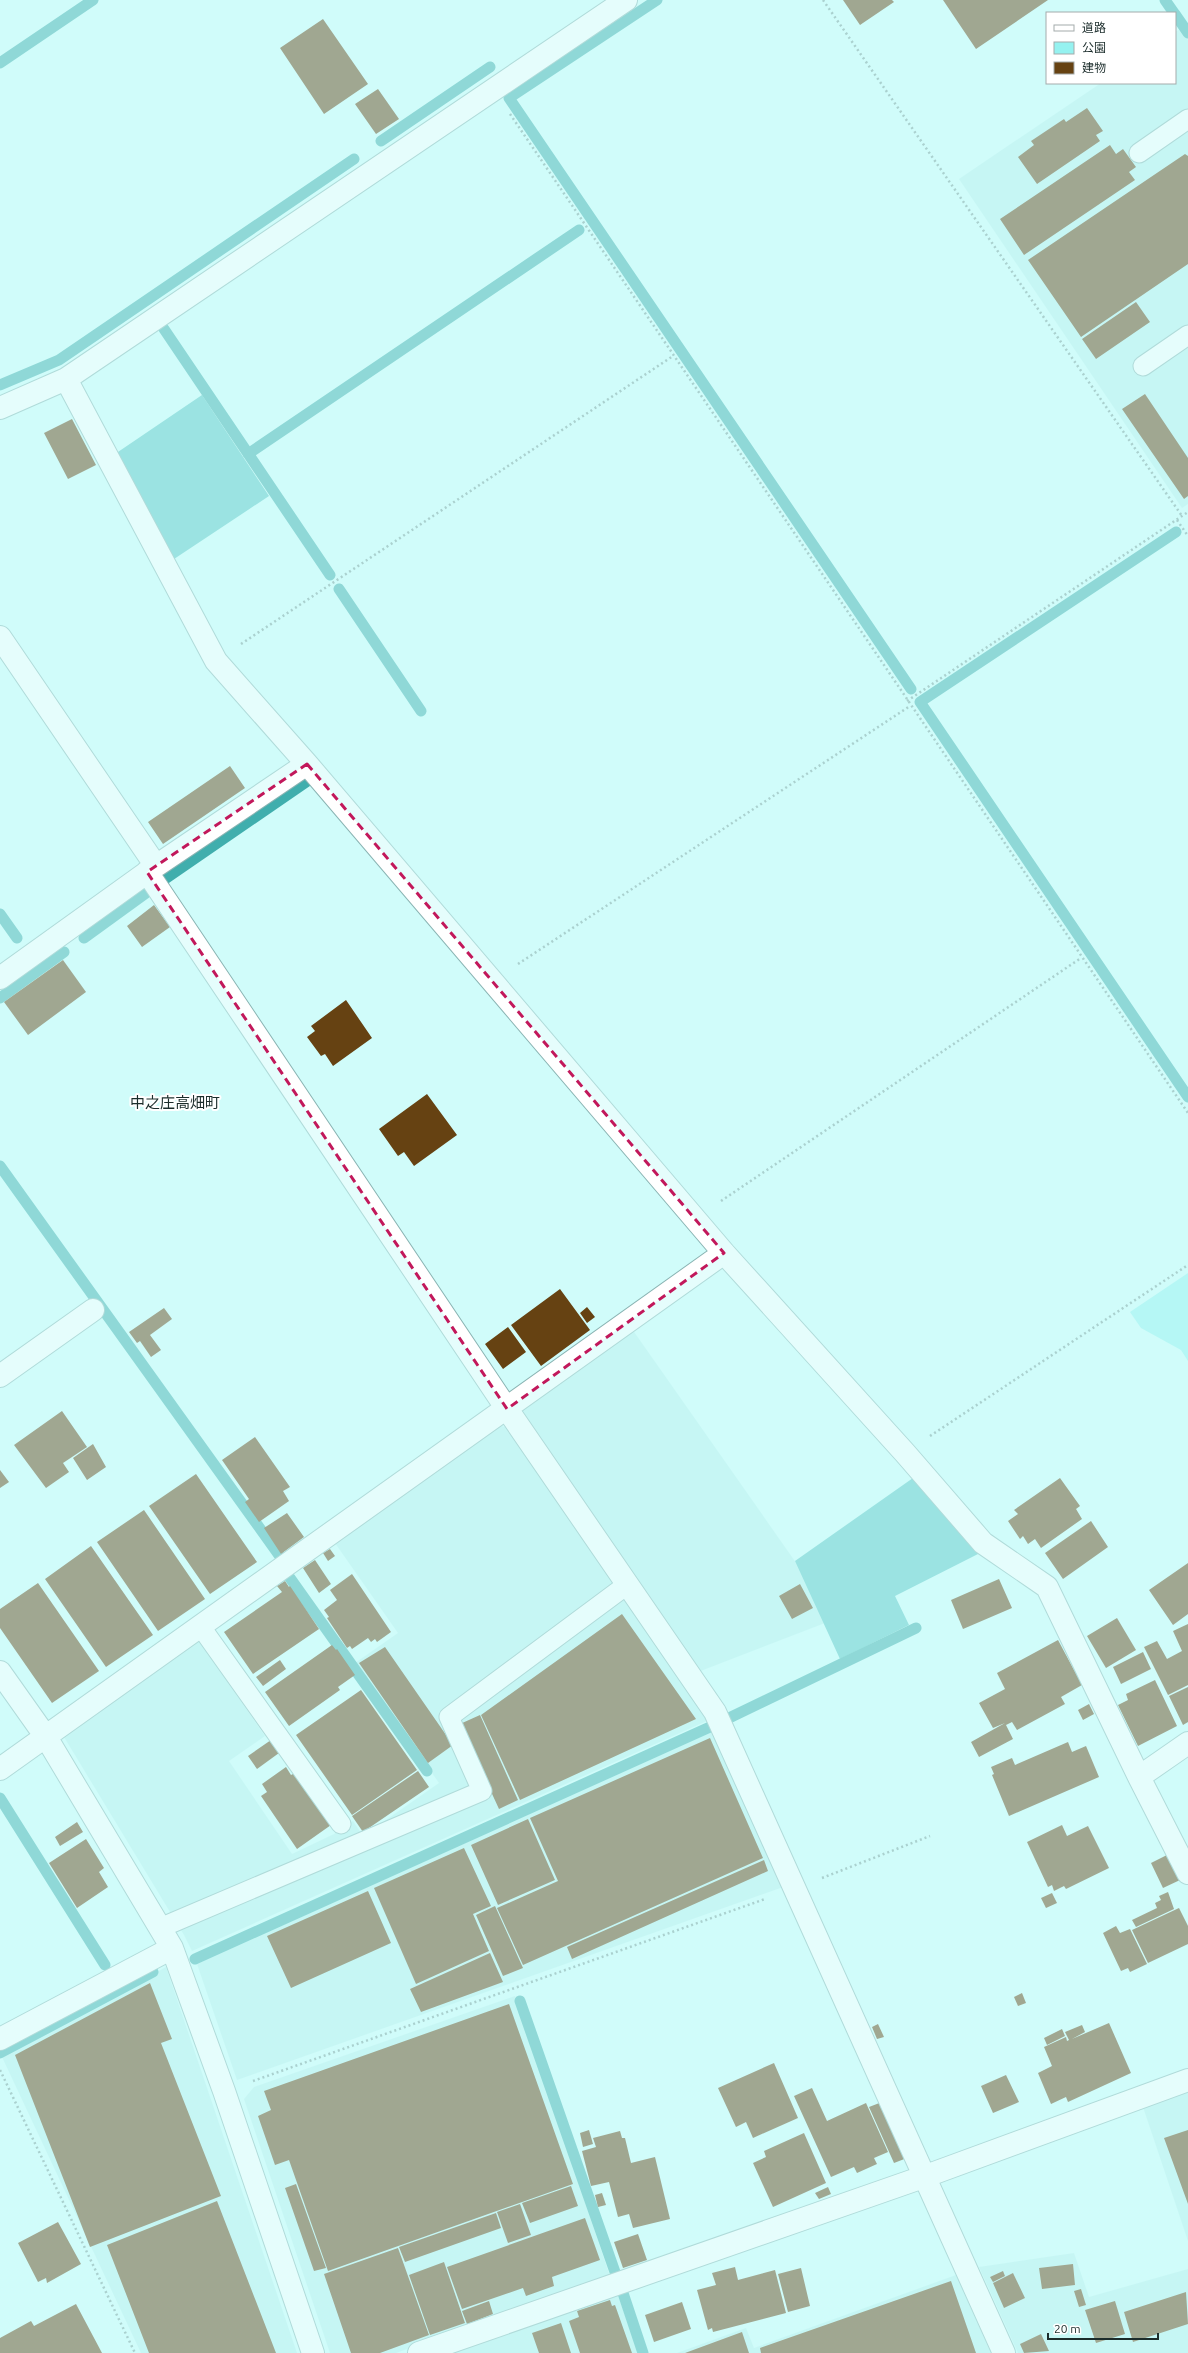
<svg xmlns="http://www.w3.org/2000/svg" width="1188" height="2353" font-family="Ubuntu,'Noto Sans JP',sans-serif">
  <style>
    .built { fill: #bbf0ee }
    .green { fill: #95f2f0 }
    .forest { fill: #5bc6c5 }
    .lines { fill: none; stroke-linecap: round; stroke-linejoin: round }
    .stream { stroke: #40aead; stroke-width: 11 }
    .building { fill: #664212 }
    .service-casing { stroke: #8ab4b3; stroke-width: 21 }
    .minor-casing { stroke: #8ab4b3; stroke-width: 24 }
    .path { stroke: #7d9d9b; stroke-width: 2.5; stroke-dasharray: 2 3; stroke-linecap: butt }
    .service { stroke: #fff; stroke-width: 19 }
    .minor { stroke: #fff; stroke-width: 22 }
    .marked { fill: none; stroke: #c2185b; stroke-width: 3; stroke-dasharray: 8 5; stroke-linejoin: round }
    .labels { text-anchor: middle; dominant-baseline: central; stroke-width: 4; stroke-linejoin: round; paint-order: stroke }
    .quarter-label { font-size: 15px; fill: #1c2d2c; stroke: #fff }
  </style>
  <rect width="100%" height="100%" fill="#d0fcfa"/>
  <path class="built" d="M1180 29 1188 40V504L1182 508 959 179 1101 83H1175V32Z
    M632 1329 799 1567 825 1623 698 1672 518 1410Z
    M498 1425 512 1429 709 1720 192 1951 184 1935 64 1737 199 1641 265 1736 229 1761 292 1854 334 1834 353 1821 363 1836 439 1783 355 1663 398 1633 335 1543Z
    M714 1731 786 1886 237 2080 197 1964Z
    M166 1967 297 2353H141L2 2057Z
    M515 1996 610 2276 396 2353H330L244 2099 254 2087Z
    M1188 2091V2241L1143 2107Z
    M1074 2253 1089 2297 1188 2269V2353H1018L979 2267Z
    M956 2275 991 2353H677L746 2328 754 2348Z
    M617 2292 638 2353H448Z"/>
  <path class="green" d="M1188 1273V1361L1181 1350 1141 1328 1130 1312Z"/>
  <path class="forest" d="M202 395 269 496 171 561 115 454Z
    M913 1478 980 1553 895 1596 909 1625 840 1659 795 1561Z"/>
  <g class="lines">
    <path class="stream" d="M657 0 509 98 911 689
      M1165 0 1174 13
      M1175 14 1188 33
      M0 63 93 0
      M381 141 490 67
      M164 329 330 575
      M0 385 59 360 354 159
      M248 454 579 230
      M1176 532 920 702 1188 1097
      M339 589 421 711
      M165 879 309 780
      M0 914 17 938
      M84 938 146 893
      M0 998 64 952
      M0 1166 279 1555
      M290 1578 427 1771
      M729 1718 916 1628
      M0 1798 105 1965
      M195 1959 710 1727
      M520 2001 615 2272
      M0 2053 153 1972
      M623 2293 643 2353"/>
  </g>
  <path class="building" d="M843 0H892L894 2 860 25Z
    M943 0H1048L976 49Z
    M323 19 368 84 324 114 280 48Z
    M378 89 399 119 376 134 355 104Z
    M1087 108 1103 131 1096 135 1100 141 1037 184 1018 157 1034 145 1031 141 1064 119 1066 122Z
    M1110 145 1116 154 1123 149 1136 167 1129 172 1135 180 1024 255 1000 219Z
    M1185 154 1188 156V264L1081 337 1028 260Z
    M1136 302 1150 322 1096 359 1082 339Z
    M1145 394 1188 458V496L1184 499 1122 409Z
    M72 419 96 465 68 479 44 433Z
    M230 766 245 788 163 844 148 822Z
    M154 905 170 927 142 947 127 926Z
    M63 960 86 992 28 1035 4 1002Z
    M346 1000 372 1038 333 1066 325 1054 321 1056 307 1037 315 1031 311 1026Z
    M427 1094 457 1135 414 1166 404 1152 398 1156 379 1129Z
    M560 1289 590 1330 541 1366 511 1325Z
    M587 1307 595 1317 587 1323 580 1313Z
    M164 1308 172 1319 150 1335 161 1350 151 1357 140 1341 137 1343 129 1332Z
    M508 1327 526 1352 503 1369 485 1344Z
    M62 1411 87 1447 63 1463 69 1472 46 1488 14 1445Z
    M255 1437 290 1487 283 1491 289 1501 259 1522 245 1502 249 1499 222 1460Z
    M93 1444 106 1467 87 1480 73 1458Z
    M0 1470 9 1482 0 1488Z
    M196 1474 257 1562 210 1594 149 1506Z
    M1060 1478 1080 1506 1076 1509 1082 1519 1041 1548 1035 1539 1028 1544 1023 1536 1020 1539 1008 1521 1018 1514 1014 1510Z
    M144 1510 205 1599 158 1631 97 1542Z
    M287 1513 304 1537 281 1554 264 1528Z
    M1091 1521 1108 1547 1063 1579 1045 1553Z
    M91 1546 153 1635 106 1667 45 1579Z
    M330 1549 335 1556 328 1561 323 1553Z
    M315 1560 331 1584 319 1593 303 1568Z
    M1188 1563V1614L1173 1625 1149 1590Z
    M352 1574 391 1632 377 1642 375 1639 371 1642 368 1638 352 1649 350 1646 347 1648 327 1618 329 1617 324 1610 337 1600 330 1590Z
    M999 1579 1012 1608 963 1629 951 1600Z
    M285 1581 289 1587 286 1590 290 1586 319 1629 253 1674 224 1632 282 1592 277 1586Z
    M38 1583 99 1671 52 1703 0 1628V1609Z
    M800 1584 813 1608 792 1619 779 1596Z
    M622 1614 696 1719 520 1800 481 1715Z
    M1117 1618 1136 1650 1106 1668 1087 1636Z
    M1188 1624V1685L1168 1695 1144 1647 1157 1641 1167 1659 1182 1651 1173 1631Z
    M1058 1640 1082 1685 1061 1697 1065 1704 1017 1730 1012 1722 1006 1725 1013 1739 979 1757 971 1742 1005 1723 993 1728 979 1703 1005 1689 997 1673Z
    M332 1645 336 1650 337 1649 355 1675 338 1687 340 1690 289 1726 265 1692Z
    M385 1647 453 1745 428 1763 359 1663Z
    M1143 1652 1151 1669 1121 1684 1113 1667Z
    M280 1660 286 1669 263 1686 256 1677Z
    M1155 1680 1177 1726 1138 1746 1118 1705 1128 1700 1126 1694Z
    M1188 1687V1722L1183 1725 1169 1696Z
    M361 1690 417 1770 352 1815 296 1735Z
    M1089 1704 1094 1714 1083 1720 1078 1710Z
    M480 1715 518 1800 499 1809 460 1724Z
    M710 1738 763 1858 523 1965 497 1908 558 1881 530 1818Z
    M271 1740 279 1753 257 1769 248 1756Z
    M1068 1742 1072 1752 1086 1746 1099 1777 1009 1816 992 1775 994 1774 991 1767 1012 1758 1015 1765Z
    M286 1767 291 1775 295 1773 331 1825 297 1849 261 1796 267 1792 262 1784Z
    M418 1771 429 1787 363 1832 352 1816Z
    M528 1819 555 1880 498 1905 471 1845Z
    M77 1822 83 1832 60 1846 55 1837Z
    M1062 1825 1067 1836 1088 1826 1109 1868 1066 1889 1064 1886 1054 1891 1052 1885 1048 1887 1027 1842Z
    M86 1839 104 1868 99 1872 108 1887 77 1908 49 1863Z
    M464 1848 491 1906 473 1914 489 1951 416 1984 374 1888Z
    M1167 1855 1180 1880 1163 1888 1151 1863Z
    M764 1860 768 1871 572 1959 567 1947Z
    M368 1891 391 1943 291 1988 267 1936Z
    M1168 1892 1174 1909 1136 1927 1132 1920 1157 1908 1155 1903 1161 1900 1159 1896Z
    M1052 1893 1057 1903 1046 1908 1041 1898Z
    M495 1906 523 1968 503 1976 476 1915Z
    M1179 1908 1188 1926V1944L1148 1963 1132 1930Z
    M1116 1926 1120 1933 1130 1929 1147 1964 1130 1972 1128 1968 1121 1971 1103 1933Z
    M490 1953 503 1982 421 2012 410 1989Z
    M150 1983 172 2039 161 2043 221 2196 90 2247 15 2055Z
    M1022 1993 1026 2003 1018 2006 1014 1997Z
    M509 2004 573 2184 328 2271 289 2160 275 2165 258 2116 271 2110 264 2091Z
    M1109 2023 1131 2073 1068 2102 1066 2097 1051 2104 1038 2073 1052 2066 1044 2047 1066 2037 1067 2041 1069 2040 1065 2032 1082 2025 1085 2032 1072 2039Z
    M878 2024 884 2037 877 2039 872 2027Z
    M1062 2029 1065 2036 1047 2045 1044 2038Z
    M774 2063 798 2118 753 2138 746 2122 736 2127 718 2088Z
    M1006 2075 1019 2102 993 2113 981 2086Z
    M812 2088 827 2121 866 2103 888 2152 874 2158 877 2164 857 2173 854 2167 831 2177 794 2096Z
    M882 2102 907 2158 894 2163 869 2107Z
    M589 2130 593 2144 583 2147 580 2133Z
    M1188 2130V2204L1164 2138Z
    M620 2131 622 2138H625L631 2163 655 2157 670 2219 633 2228 629 2214 618 2217 609 2182 591 2186 582 2151 596 2147 593 2138Z
    M804 2133 826 2183 773 2207 753 2163 766 2157 764 2151Z
    M296 2184 326 2268 314 2271 285 2188Z
    M571 2186 578 2206 530 2223 522 2203Z
    M828 2187 831 2194 819 2199 815 2193Z
    M602 2193 606 2205 598 2207 595 2195Z
    M217 2201 276 2353H149L107 2245Z
    M520 2204 531 2235 508 2243 497 2212Z
    M496 2213 501 2228 405 2262 399 2247Z
    M585 2218 600 2260 552 2277 554 2286 526 2296 523 2288 462 2309 447 2267Z
    M58 2222 81 2264 47 2283 46 2278 38 2282 18 2243Z
    M638 2234 647 2260 623 2268 614 2242Z
    M398 2248 429 2335 380 2353H351L324 2274Z
    M444 2262 465 2323 430 2335 409 2275Z
    M1073 2264 1075 2285 1042 2289 1039 2268Z
    M735 2267 738 2280 775 2270 786 2313 713 2332 712 2328 708 2330 697 2290 716 2285 712 2273Z
    M801 2268 810 2306 788 2312 778 2274Z
    M1003 2271 1005 2276 993 2282 990 2277Z
    M1013 2273 1025 2298 1004 2308 993 2283Z
    M951 2281 976 2353H761L760 2348Z
    M1081 2289 1086 2305 1079 2307 1074 2291Z
    M1186 2292 1188 2324 1133 2342 1124 2312Z
    M610 2300 612 2306 615 2305 632 2353H580L569 2321 579 2317 577 2311Z
    M489 2301 493 2314 467 2324 462 2311Z
    M1115 2301 1125 2334 1096 2343 1085 2310Z
    M682 2302 691 2329 654 2342 645 2315Z
    M76 2304 102 2353H0V2338L31 2321 34 2326Z
    M561 2323 571 2353H539L532 2333Z
    M742 2332 749 2353H685Z
    M1041 2334 1049 2351 1024 2353 1020 2344Z"/>
  <g class="lines">
    <defs>
      <path id="service" d="M1139 153 1188 119
        M1143 366 1188 335
        M201 1627 341 1824
        M160 1928 482 1791 449 1717 628 1584"/>
      <path id="minor" d="M66 379 216 661 307 764 724 1253 905 1453 983 1543 1047 1587 1139 1777
        M0 408 66 379 626 0
        M0 637 156 866
        M147 872 507 1409 715 1712 1004 2353
        M0 978 156 866 307 764
        M0 1376 93 1310
        M0 1672 46 1737 172 1948 224 2091 313 2353
        M1188 1743 1139 1777 1188 1873
        M0 1769 724 1253
        M0 2039 172 1948
        M419 2353 926 2176 1188 2080"/>
    </defs>
    <use href="#service" class="service-casing"/>
    <use href="#minor" class="minor-casing"/>
    <path class="path" d="M823 0 1182 516
      M510 114 1188 1113
      M1177 520 1188 536
      M241 644 673 356
      M907 701 1188 512
      M518 964 910 706
      M721 1201 1081 958
      M930 1436 1188 1265
      M822 1878 930 1836
      M0 2070 135 2353
      M253 2081 765 1899"/>
    <use href="#service" class="service"/>
    <use href="#minor" class="minor"/>
  </g>
  <path d="M0 0H1188V2353H0ZM307 764 724 1253 507 1409 147 872Z" fill="#d0fcfa" fill-opacity=".55" fill-rule="evenodd"/>
  <path class="marked" d="M307 764 724 1253 507 1409 147 872Z"/>
  <g class="labels">
    <g class="quarter-label">
      <text x="175" y="1102">中之庄高畑町</text>
    </g>
  </g>
  <rect x="1046" y="12" width="130" height="72" fill="#ffffff" stroke="#a4abab"/>
  <rect x="1054" y="25" width="20" height="6" fill="#ffffff" stroke="#a4abab"/>
  <text x="1082" y="32" font-size="12" fill="#1c2d2c">道路</text>
  <rect x="1054" y="42" width="20" height="12" fill="#95f2f0" stroke="#a4abab"/>
  <text x="1082" y="52" font-size="12" fill="#1c2d2c">公園</text>
  <rect x="1054" y="62" width="20" height="12" fill="#664212" stroke="#a4abab"/>
  <text x="1082" y="72" font-size="12" fill="#1c2d2c">建物</text>
  <path d="M1048 2333v6h110v-6" fill="none" stroke="#1c2d2c" stroke-width="2"/>
  <text x="1054" y="2333" font-size="12" fill="#1c2d2c" stroke="#ffffff" stroke-width="3" paint-order="stroke">20 m</text>
</svg>
